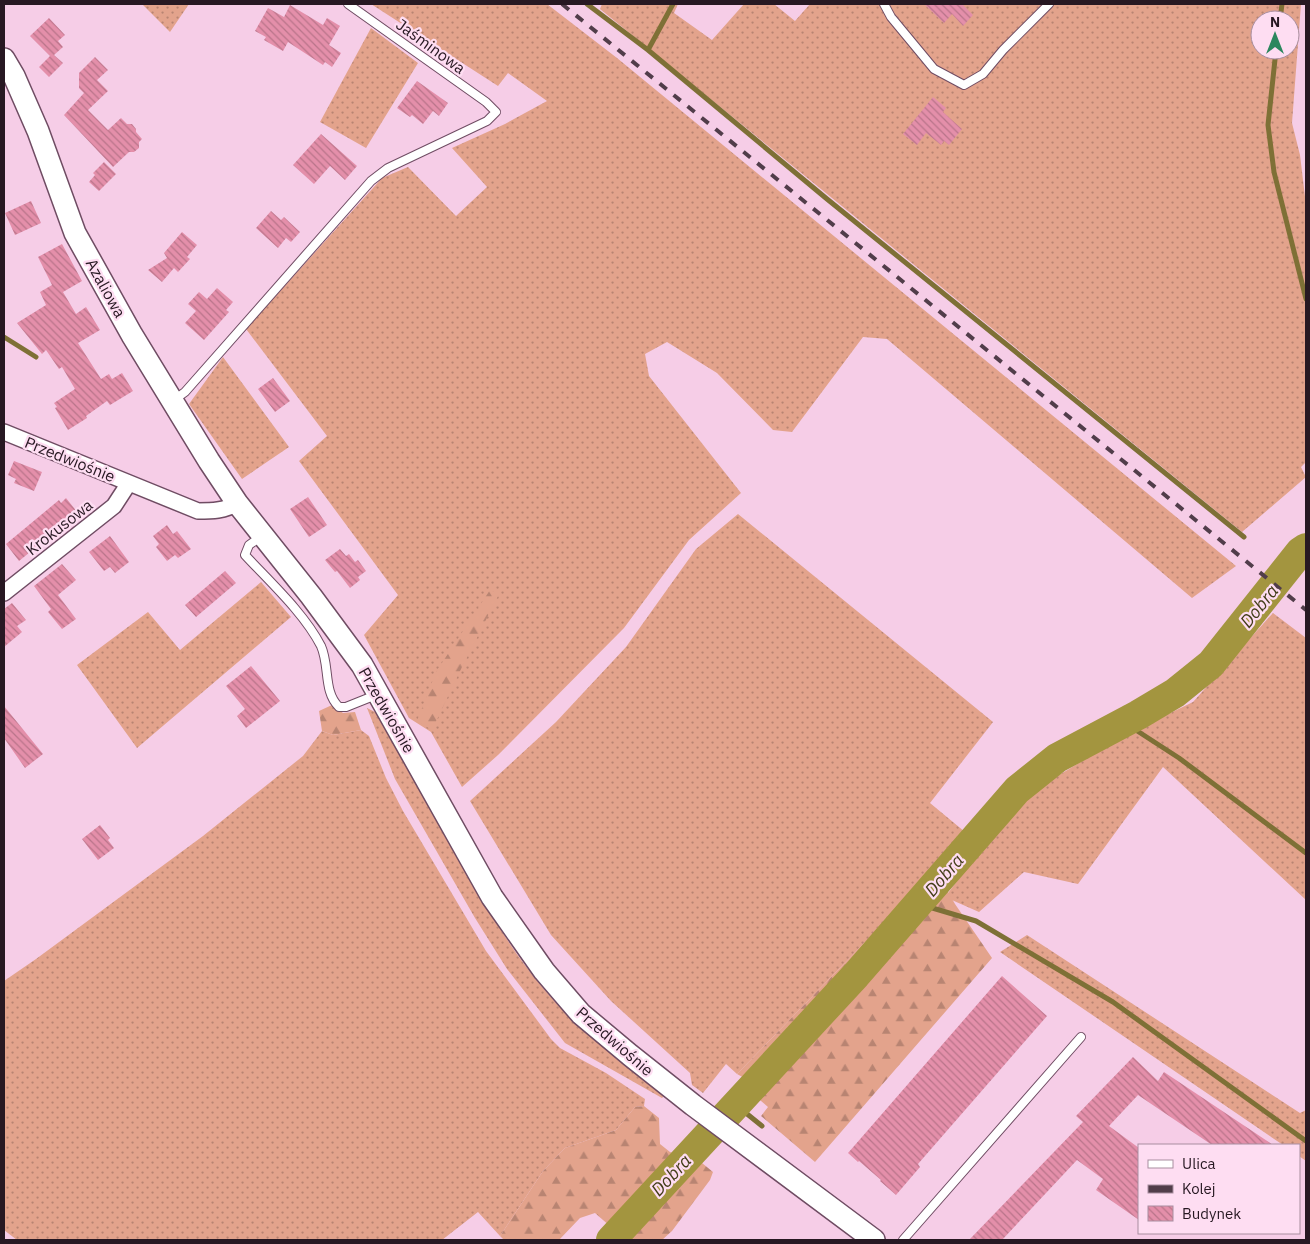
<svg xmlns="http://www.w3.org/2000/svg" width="1310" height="1244" font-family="'IBM Plex Sans',sans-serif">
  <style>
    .grass { fill: url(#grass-dots); fill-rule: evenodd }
    .forest { fill: url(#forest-firs) }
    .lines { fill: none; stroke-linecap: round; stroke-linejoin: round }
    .stream { stroke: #7e7036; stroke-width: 5 }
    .river { stroke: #a3953f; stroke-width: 30 }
    .building { fill: url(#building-back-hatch) }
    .lane-casing { stroke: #6f4c63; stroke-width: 10 }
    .street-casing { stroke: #6f4c63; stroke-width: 18 }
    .secondary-casing { stroke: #6f4c63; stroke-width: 24 }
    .lane { stroke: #fff; stroke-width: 8 }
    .street { stroke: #fff; stroke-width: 15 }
    .secondary { stroke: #fff; stroke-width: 21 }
    .rail { stroke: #513d4a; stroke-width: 4; stroke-dasharray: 9 9; stroke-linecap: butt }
    .labels { text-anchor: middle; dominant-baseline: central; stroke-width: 4.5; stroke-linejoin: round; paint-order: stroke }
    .street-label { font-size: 16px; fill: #271822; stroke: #feddf2 }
    .water-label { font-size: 18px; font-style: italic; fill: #433d18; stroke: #feddf2 }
  </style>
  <defs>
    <pattern id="grass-dots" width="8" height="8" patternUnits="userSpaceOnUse" patternTransform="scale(1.25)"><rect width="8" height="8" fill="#e3a38c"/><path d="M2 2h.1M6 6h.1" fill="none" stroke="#b88472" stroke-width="1.8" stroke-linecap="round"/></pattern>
    <pattern id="forest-firs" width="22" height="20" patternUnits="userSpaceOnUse" patternTransform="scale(1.25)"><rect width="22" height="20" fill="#e3a38c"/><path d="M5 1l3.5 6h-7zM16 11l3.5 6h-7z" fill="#b88472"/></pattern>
    <pattern id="building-back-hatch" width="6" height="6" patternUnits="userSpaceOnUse" patternTransform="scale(1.25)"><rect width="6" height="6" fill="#e48faa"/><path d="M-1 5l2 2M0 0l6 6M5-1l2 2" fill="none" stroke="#b9748a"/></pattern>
  </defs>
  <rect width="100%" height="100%" fill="#f6cde7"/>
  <path class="grass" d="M142 4H189L170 32Z
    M371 4H547L617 58 1236 566 1192 598 887 339 863 337 792 432 773 430 717 373 667 342 645 354 649 376 741 493 689 540 624 628 498 755 462 787 431 732 409 718 364 635 398 595 299 461 327 436 246 329 382 178 408 167 456 216 487 187 452 148 505 124 547 101 508 73 498 86Z
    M602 4H678L674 13 712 40 744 4H774L795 21 810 4H1301L1292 123 1300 155 1306 205V462L1301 467 1306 477 1242 532 600 9ZM1260 20H1290V50H1260Z
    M371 28 418 63 366 148 320 122Z
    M223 357 289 447 242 479 189 404Z
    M738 514 993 722 930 803 965 832 935 870 737 1074 726 1064 703 1093 692 1085 690 1073 611 1001 551 935 470 801 556 722 626 647 696 549Z
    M261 582 291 617 137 748 77 665 148 612 180 650Z
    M1273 613 1306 638V900L1163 767 1078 884 1024 872 979 912 945 897 1020 799 1123 736 1193 702Z
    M367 708 377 713C404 760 430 807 457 855 483 901 509 948 543 988 578 1030 621 1062 664 1096L662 1098 565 1043 507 969 475 918 395 779Z
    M361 730 369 736 386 778 403 811 486 951 551 1039 560 1048 606 1073 645 1099 644 1106 635 1107 616 1130 565 1148 543 1171 500 1236 478 1212 442 1240H17L4 1230V981L36 959 203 836 303 756 322 731 333 735Z
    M1027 935 1300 1113 1306 1110V1161L1299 1156V1145H1283L1000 952Z"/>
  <path class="forest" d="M490 590 499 594 458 675 432 730 417 721 436 672Z
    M332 705 343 713 355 712 361 730 333 735 322 731 319 711Z
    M935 870 955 904 992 958 815 1162 761 1116 768 1107 754 1095 828 1011 816 1002 746 1079 737 1074Z
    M644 1106 659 1118 660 1144 670 1152 679 1155 611 1227 595 1213 580 1218 559 1240H504L500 1236 543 1171 565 1148 616 1130 635 1107Z
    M702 1163 713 1172 710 1180 672 1231 662 1240H627Z"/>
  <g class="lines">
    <path class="stream" d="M587 4 648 50 827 199 1244 537
      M1280 20 1282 4
      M648 50 673 4
      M1276 50 1268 125 1274 172 1306 299
      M4 337 36 357
      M1125 723 1179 758 1306 853
      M919 904 976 921 1113 1002 1306 1141
      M736 1105 762 1126"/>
    <path class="river" d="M611 1240 856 975 1017 790 1057 758 1138 715 1175 693 1211 664 1300 552 1306 548"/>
  </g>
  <path class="building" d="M924 4H962L973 15 963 26 952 14 944 23Z
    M290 5 323 25 327 18 340 26 329 45 341 53 332 67 325 62 323 65 288 42 283 51 264 40 266 37 255 31 268 8 284 17Z
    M49 18 65 35 58 41 63 47 54 55 63 63 49 77 39 67 50 56 30 36Z
    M95 57 108 70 97 80 108 91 88 110 108 130 121 118 127 124H132L136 129V132L142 139 139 142V148L134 152H129L113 167 64 115 84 93 79 88V73Z
    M417 81 448 103 439 116 433 111 423 124 412 115 410 117 397 108Z
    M933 97 946 108 943 112 962 129 949 145 944 141 941 145 926 133 917 145 903 134Z
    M321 134 357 166 345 180 330 166 314 184 293 165Z
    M104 162 116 174 99 191 89 182 95 175 93 173Z
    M31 201 41 223 15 235 5 213Z
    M271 211 281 220 284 217 300 232 291 242 286 238 278 248 256 228Z
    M182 232 197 245 187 257 190 259 178 272 174 268 162 282 148 270 167 258 164 253Z
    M62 244 82 281 63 292 76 314 86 307 100 330 78 343 101 379 109 374 112 379 122 373 133 391 110 405 107 401 86 416 87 418 68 430 55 408 57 407 54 403 75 389 62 367 59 369 46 350 42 354 17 323 46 305 40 292 52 285 38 257Z
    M217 288 233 302 226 310 229 312 204 340 185 323 196 311 188 304 199 292 207 299Z
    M273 378 290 401 275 412 258 389Z
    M14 461 42 472 34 491 14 483 16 479 8 475Z
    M308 497 327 525 309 537 290 509Z
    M66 498 78 513 19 561 6 544 59 500 61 503Z
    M167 525 173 534 177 531 191 549 178 558 175 555 167 561 156 547 159 544 153 536Z
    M110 536 129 562 115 573 110 567 104 571 89 552Z
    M340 549 346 556 349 554 355 562 358 560 366 571 358 577 360 580 350 588 337 571 335 572 325 560Z
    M62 564 76 580 58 595 76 619 62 629 48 612 51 609 34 586Z
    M225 571 236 583 196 617 185 605Z
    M12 603 26 620 17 626 22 632 4 647V609Z
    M251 666 280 701 246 728 237 716 245 709 226 686Z
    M4 706 43 754 25 768 4 738Z
    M100 825 110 838 108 840 114 848 98 860 82 839Z
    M1002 976 1047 1016 918 1164 920 1167 896 1195 880 1181 881 1180 859 1161 858 1162 848 1153Z
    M1133 1057 1158 1081 1164 1072 1273 1145H1212L1138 1095 1109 1126 1139 1148V1220L1096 1190 1103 1179 1077 1160 1002 1240H969L1083 1122 1076 1116Z"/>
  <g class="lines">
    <defs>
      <path id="lane" d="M884 4 891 17 934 69 964 85 983 74 1003 50 1049 4
        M174 400 185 392 371 181 388 168 487 121 496 112 486 102 348 4
        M262 536 249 545 245 555C270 582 304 613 321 646 330 666 323 692 339 707H346L376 695
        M903 1240 1081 1037"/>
      <path id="street" d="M4 432 198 511C211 511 225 511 237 503
        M4 593 114 506 129 483"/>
      <path id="secondary" d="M4 59 14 76 38 131 75 233 132 335 209 461 237 503 311 596 362 665 492 897 544 971 581 1014 630 1055 693 1105 874 1240"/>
    </defs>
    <use href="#lane" class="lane-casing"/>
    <use href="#street" class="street-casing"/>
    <use href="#secondary" class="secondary-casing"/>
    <use href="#lane" class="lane"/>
    <use href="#street" class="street"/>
    <use href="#secondary" class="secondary"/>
    <path class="rail" d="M562 4 1306 610"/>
  </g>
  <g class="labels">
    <g class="street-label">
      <text transform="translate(431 46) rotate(36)">Jaśminowa</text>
      <text transform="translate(106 288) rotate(61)">Azaliowa</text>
      <text transform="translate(70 459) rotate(22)">Przedwiośnie</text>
      <text transform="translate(59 527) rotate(-38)">Krokusowa</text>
      <text transform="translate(387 710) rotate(60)">Przedwiośnie</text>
      <text transform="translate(615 1041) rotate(41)">Przedwiośnie</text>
    </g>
    <g class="water-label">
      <text transform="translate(1259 606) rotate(-51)">Dobra</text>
      <text transform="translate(944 875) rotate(-49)">Dobra</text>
      <text transform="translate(671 1175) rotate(-47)">Dobra</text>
    </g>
  </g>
  <rect width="1310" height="1244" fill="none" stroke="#271822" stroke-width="10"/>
  <rect x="1138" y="1144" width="162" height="90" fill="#feddf2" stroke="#a88e9f"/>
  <rect x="1148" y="1160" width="25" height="8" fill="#ffffff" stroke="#a88e9f"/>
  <text x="1182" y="1169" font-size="15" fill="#271822">Ulica</text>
  <rect x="1148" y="1185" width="25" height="8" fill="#513d4a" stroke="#a88e9f"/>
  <text x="1182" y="1194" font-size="15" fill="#271822">Kolej</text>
  <rect x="1148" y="1206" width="25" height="15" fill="url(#building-back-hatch)" stroke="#a88e9f"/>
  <text x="1182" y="1219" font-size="15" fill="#271822">Budynek</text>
  <g transform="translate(1275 35)"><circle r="24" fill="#feddf2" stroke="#a88e9f"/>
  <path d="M0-4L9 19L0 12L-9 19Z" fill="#2b875e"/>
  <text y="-8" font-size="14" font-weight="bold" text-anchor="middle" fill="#271822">N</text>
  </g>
</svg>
